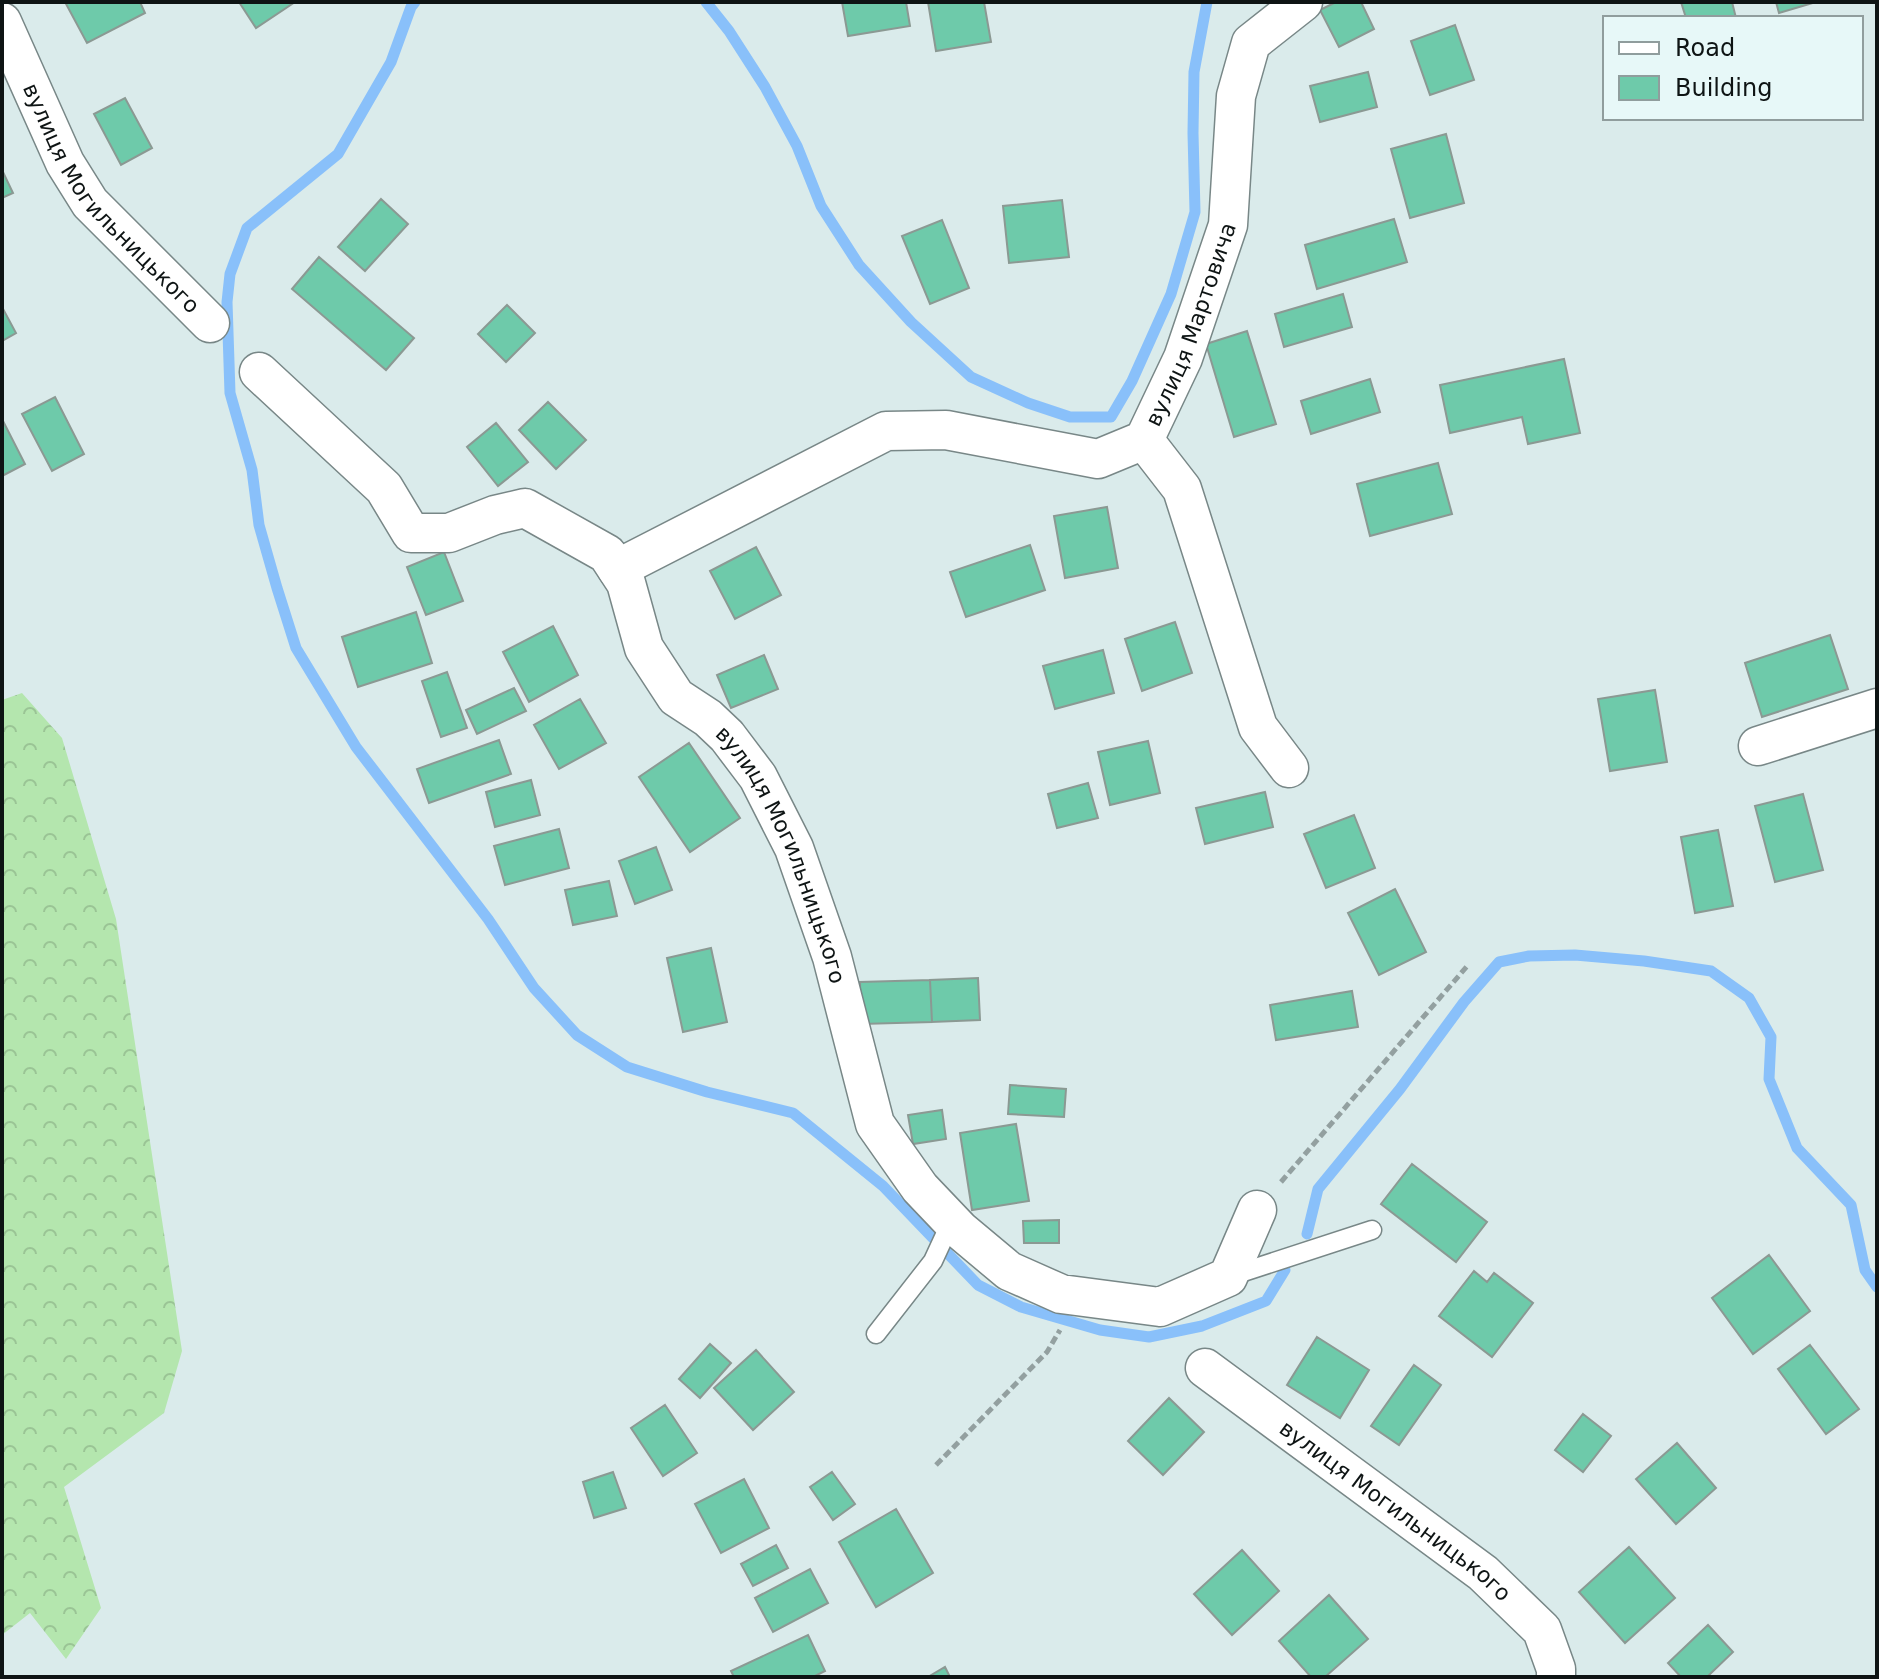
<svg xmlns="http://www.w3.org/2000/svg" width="1879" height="1679" font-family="'DejaVu Sans',sans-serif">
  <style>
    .forest { fill: url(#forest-crowns) }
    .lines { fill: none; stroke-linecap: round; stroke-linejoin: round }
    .stream { stroke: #89c0fa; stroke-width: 11 }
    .building { fill: #6ecaaa; stroke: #8b9993; stroke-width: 2 }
    .lane-casing { stroke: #788787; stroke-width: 21 }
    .street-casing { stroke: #788787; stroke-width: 41 }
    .path { stroke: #93a0a0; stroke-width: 5; stroke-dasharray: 8 4; stroke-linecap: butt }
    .lane { stroke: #fff; stroke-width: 18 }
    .street { stroke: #fff; stroke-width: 38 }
    .labels { text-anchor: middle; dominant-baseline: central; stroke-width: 8; stroke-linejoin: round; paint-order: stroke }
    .street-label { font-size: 22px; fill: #0e1414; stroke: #e7f8f8 }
  </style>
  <defs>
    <pattern id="forest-crowns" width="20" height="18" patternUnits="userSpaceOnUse" patternTransform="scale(2)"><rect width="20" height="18" fill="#b4e6ae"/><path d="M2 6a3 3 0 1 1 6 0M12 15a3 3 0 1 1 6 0" fill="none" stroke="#9ac495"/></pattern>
  </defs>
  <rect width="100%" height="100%" fill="#daebeb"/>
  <path class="forest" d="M22 693 62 738 116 919 182 1351 164 1413 64 1487 101 1608 66 1659 30 1613 2 1635V700Z"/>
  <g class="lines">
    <path class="stream" d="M415 2 411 7 391 62 338 154 247 228 230 274 227 302 230 393 252 470 259 525 277 588 296 648 356 747 488 919 534 988 577 1035 627 1067 707 1092 793 1113 883 1186 978 1285 1021 1307 1100 1330 1149 1337 1202 1326 1266 1301 1285 1270
      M706 2 729 31 765 87 797 146 821 206 859 265 911 322 971 377 1028 403 1070 417H1111L1132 381 1171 294 1195 212 1193 133 1194 72 1207 2
      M1307 1234 1318 1189 1400 1089 1464 1002 1499 962 1529 956 1575 955 1644 961 1711 971 1749 998 1771 1037 1769 1079 1797 1148 1851 1205 1865 1270 1877 1287"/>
  </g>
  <path class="building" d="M65 2H140L145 13 87 43Z
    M239 2H295L256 28Z
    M842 2H906L910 26 848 36Z
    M928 2H984L991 42 936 51Z
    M1336 2H1361L1374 29 1339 47 1320 10Z
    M1681 2H1732L1736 18H1686Z
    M1776 2H1816L1779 13Z
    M1455 25 1474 80 1430 95 1411 41Z
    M1368 72 1377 107 1320 122 1310 86Z
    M125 98 152 148 121 165 94 114Z
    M1446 134 1464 203 1410 218 1391 149Z
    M2 170 13 193 2 198Z
    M381 199 408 224 365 271 338 247Z
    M1062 200 1069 257 1009 263 1003 206Z
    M1394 219 1407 262 1317 289 1305 245Z
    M942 220 969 288 930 304 902 236Z
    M319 257 414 338 386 370 292 289Z
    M1343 294 1352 327 1284 347 1275 314Z
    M507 305 535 333 506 362 478 334Z
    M2 307 16 333 2 341Z
    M1247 331 1276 424 1234 437 1206 344Z
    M1564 359 1580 433 1528 444 1522 417 1450 433 1440 385Z
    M1370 379 1380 412 1311 434 1301 401Z
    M55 397 84 454 52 471 22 414Z
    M548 402 586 440 556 469 519 430Z
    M3 421 25 464 2 476V422Z
    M496 423 528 462 498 486 467 447Z
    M1438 463 1452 514 1370 536 1357 484Z
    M1107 507 1118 568 1065 578 1054 516Z
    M1030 545 1045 590 966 617 950 572Z
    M756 547 781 595 735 619 710 571Z
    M444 552 463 601 426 615 407 567Z
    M416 612 432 663 358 687 342 637Z
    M1175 622 1192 673 1142 691 1125 639Z
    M553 626 578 675 529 702 503 652Z
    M1830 635 1848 689 1762 717 1745 663Z
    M1103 650 1114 693 1055 709 1043 666Z
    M764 655 778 689 731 708 717 675Z
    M447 672 467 728 441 737 422 681Z
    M514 688 526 711 477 734 466 710Z
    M1655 690 1667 762 1610 771 1598 699Z
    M580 699 606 743 559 769 534 725Z
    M499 740 511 774 429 803 417 769Z
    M1148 741 1160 793 1110 805 1098 752Z
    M689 743 740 818 690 852 639 777Z
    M531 780 540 815 495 827 486 792Z
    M1088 783 1098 818 1057 828 1048 794Z
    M1265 792 1273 827 1205 844 1196 808Z
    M1803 794 1823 870 1775 882 1755 806Z
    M1354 815 1375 868 1326 888 1304 834Z
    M559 829 569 868 505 885 494 846Z
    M1718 830 1733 906 1695 913 1681 837Z
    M656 847 672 890 635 904 619 861Z
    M609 881 617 916 573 925 565 890Z
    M1395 889 1426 952 1379 975 1348 913Z
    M711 948 727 1022 683 1032 667 958Z
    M978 978 980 1020 932 1022 930 980Z
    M930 980 932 1022 861 1024 860 982Z
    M1352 991 1358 1027 1276 1040 1270 1005Z
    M1010 1085 1066 1089 1064 1117 1008 1114Z
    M942 1110 946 1139 913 1144 908 1115Z
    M1016 1124 1029 1201 972 1210 960 1133Z
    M1412 1164 1487 1222 1456 1262 1381 1204Z
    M1059 1220V1243H1024L1023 1221Z
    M1769 1255 1810 1311 1753 1354 1712 1298Z
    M1474 1271 1487 1282 1494 1273 1533 1303 1492 1357 1439 1316Z
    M1317 1337 1369 1370 1340 1418 1287 1385Z
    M710 1344 731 1363 700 1398 679 1379Z
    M1810 1345 1859 1409 1826 1434 1778 1369Z
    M756 1350 794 1392 753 1430 714 1388Z
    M1414 1365 1441 1385 1399 1445 1371 1426Z
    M1169 1398 1204 1432 1163 1475 1128 1441Z
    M665 1405 697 1453 663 1476 631 1428Z
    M1583 1414 1611 1436 1583 1472 1555 1450Z
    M1677 1443 1716 1488 1676 1524 1636 1479Z
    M613 1472 626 1508 594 1518 583 1482Z
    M832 1472 855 1504 833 1520 810 1487Z
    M744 1479 769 1528 721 1553 695 1504Z
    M896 1509 933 1573 876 1607 839 1542Z
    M776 1545 788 1568 753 1586 741 1564Z
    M1629 1547 1675 1598 1625 1643 1579 1592Z
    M1242 1550 1279 1591 1232 1635 1194 1594Z
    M810 1569 828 1603 773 1632 755 1598Z
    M1329 1595 1368 1639 1325 1677H1311L1279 1641Z
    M1708 1625 1733 1652 1707 1677H1681L1668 1663Z
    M808 1635 825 1671 813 1677H734L731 1671Z
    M945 1667 950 1677H928Z"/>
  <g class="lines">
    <defs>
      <path id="lane" d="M1231 1276 1372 1230
        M876 1334 933 1261 951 1222"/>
      <g id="street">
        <path id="s1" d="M2 22 65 163 90 203 210 323"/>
        <path id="s2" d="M259 372 384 488 411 533H449L495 515 525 508 607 554 626 583 644 648 676 697 708 718 727 736 758 777 794 848 832 957 875 1124 920 1188 960 1230 1009 1271 1061 1294 1160 1307 1228 1277 1257 1210"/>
        <path d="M1144 440 1182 489 1258 727 1289 768"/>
        <path id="s3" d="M617 569 886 431 946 430 1098 459 1144 440 1183 358 1228 225 1236 96 1251 43 1303 2"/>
        <path d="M1758 746 1877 708"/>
        <path id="s4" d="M1205 1368 1483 1573 1542 1630 1556 1669V1677"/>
      </g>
    </defs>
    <use href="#lane" class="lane-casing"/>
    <use href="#street" class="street-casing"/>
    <path class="path" d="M1281 1182 1469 964
      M936 1465 1047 1352 1060 1330"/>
    <use href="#lane" class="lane"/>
    <use href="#street" class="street"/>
  </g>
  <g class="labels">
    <g class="street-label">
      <text stroke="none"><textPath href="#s1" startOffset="210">вулиця Могильницького</textPath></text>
      <text stroke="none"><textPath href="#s3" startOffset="692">вулиця Мартовича</textPath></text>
      <text stroke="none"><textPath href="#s2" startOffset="792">вулиця Могильницького</textPath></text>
      <text stroke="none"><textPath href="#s4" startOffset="238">вулиця Могильницького</textPath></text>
    </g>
  </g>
  <rect width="1879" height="1679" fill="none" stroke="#0e1414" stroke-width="8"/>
  <rect x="1603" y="16" width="260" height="104" fill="#e7f8f8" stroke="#909d9d" stroke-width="2"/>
  <rect x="1619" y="42" width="40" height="12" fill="#ffffff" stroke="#909d9d" stroke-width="2"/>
  <text x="1675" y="56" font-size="24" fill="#0e1414">Road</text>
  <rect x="1619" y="76" width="40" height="24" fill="#6ecaaa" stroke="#909d9d" stroke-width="2"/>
  <text x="1675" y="96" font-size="24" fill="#0e1414">Building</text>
</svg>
